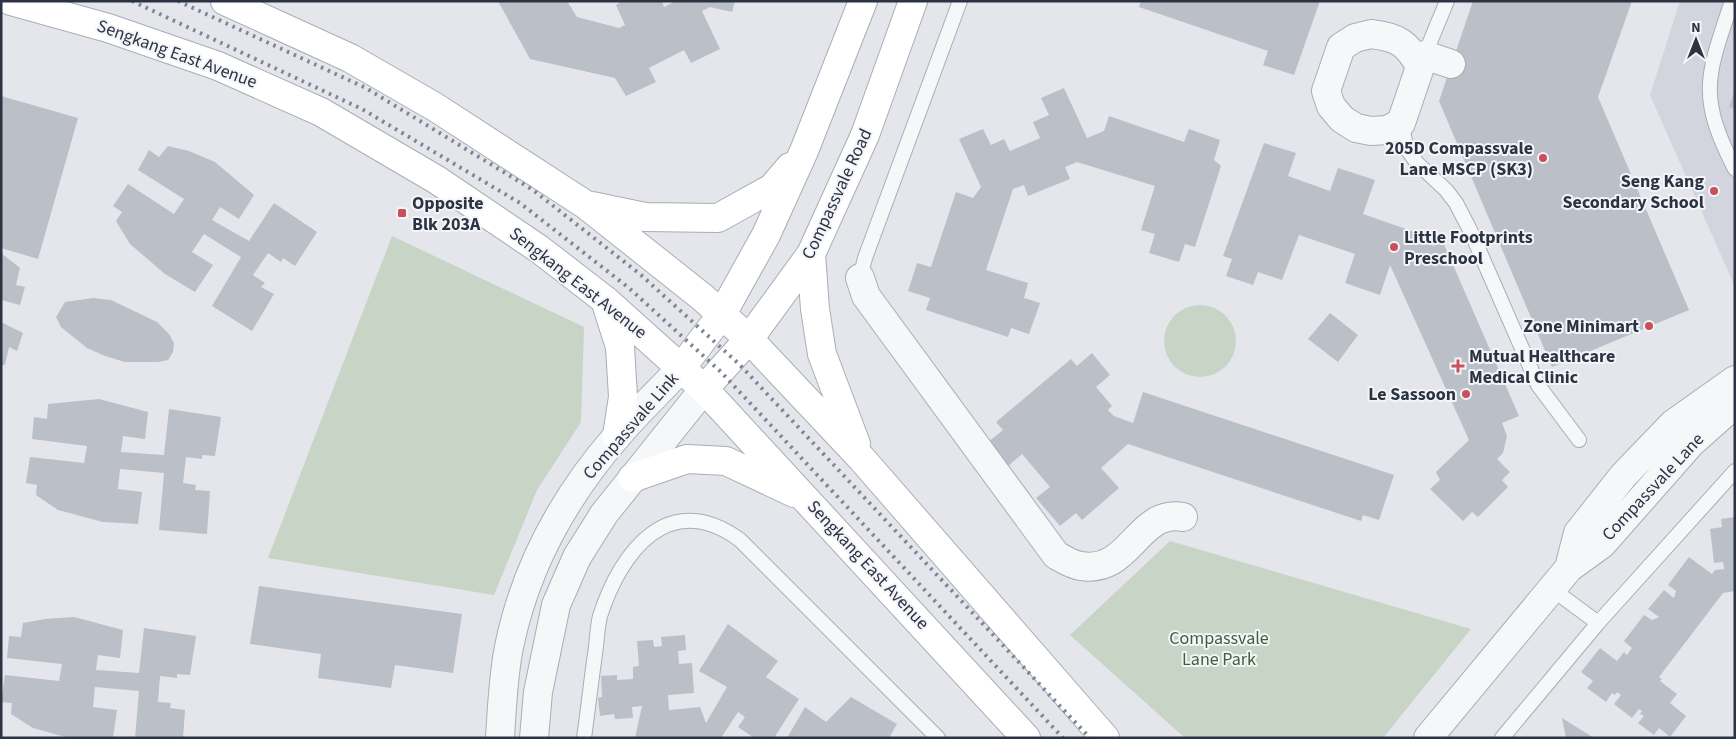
<svg xmlns="http://www.w3.org/2000/svg" width="1736" height="739" font-family="'Source Sans 3',sans-serif">
  <style>
    .built { fill: #d2d5dd }
    .green { fill: #c8d4c5 }
    .building { fill: #bbbfc8 }
    .lines { fill: none; stroke-linecap: round; stroke-linejoin: round }
    .lane-casing { stroke: #a9adb5; stroke-width: 16 }
    .street-casing { stroke: #a9adb5; stroke-width: 30 }
    .secondary-casing { stroke: #a9adb5; stroke-width: 30 }
    .lane { stroke: #f6f7f9; stroke-width: 14 }
    .street { stroke: #f6f7f9; stroke-width: 28 }
    .secondary { stroke: #fff; stroke-width: 28 }
    .rail { stroke: #7e8594; stroke-width: 4; stroke-dasharray: 2.5 5; stroke-linecap: butt }
    .poi-dot { fill: #c8505b; stroke: #f3f5f8; stroke-width: 2 }
    .labels { text-anchor: middle; dominant-baseline: central; stroke-width: 4; stroke-linejoin: round; paint-order: stroke }
    .street-label { font-size: 18px; fill: #2c3343; stroke: #f3f5f8 }
    .poi-label { font-size: 18px; font-weight: bold; fill: #2c3343; stroke: #f3f5f8; text-anchor: end }
    .park-label { font-size: 18px; fill: #3f5e3a; stroke: #f3f5f8 }
  </style>
  <rect width="100%" height="100%" fill="#e4e6eb"/>
  <path class="built" d="M1680 1H1735V287L1650 95Z"/>
  <path class="green" d="M392 236 584 327 581 422 537 490 494 595 268 558Z
    M1164 341a36 36 0 1 1 72 0a36 36 0 1 1-72 0Z
    M1170 541 1471 629 1383 738H1185L1070 635Z"/>
  <path class="building" d="M498 1H567L577 17 619 28 625 25 616 5 622 1H662L664 7 676 1H735L732 12 710 7 702 11 720 49 691 63 684 50 649 68 656 82 626 96 615 78 530 59Z
    M1141 1H1320L1294 75 1263 65 1268 51 1139 7Z
    M1473 1H1632L1598 97 1689 310 1552 367 1439 101Z
    M1064 88 1087 138 1104 131 1109 116 1184 142 1189 129 1220 140 1214 160 1221 166 1195 247 1185 244 1179 262 1149 253 1155 234 1141 230 1155 186 1077 162 1065 167 1070 179 1028 196 1024 185 1013 189 986 270 1028 283 1024 298 1040 303 1029 334 1011 328 1008 337 926 310 930 298 908 291 917 263 931 267 956 192 973 198 981 187 959 139 983 129 991 145 1004 139 1010 151 1040 138 1033 122 1049 115 1041 98Z
    M1734 92H1735V109L1729 107Z
    M1 96 78 118 38 259 1 248Z
    M1264 143 1296 153 1288 176 1330 191 1338 168 1375 180 1363 214 1429 237 1433 246 1443 242 1519 416 1502 423 1507 436 1503 453 1497 459 1510 472 1502 480 1508 487 1478 517 1472 512 1463 521 1430 489 1440 480 1436 472 1469 440 1390 265 1380 295 1345 283 1355 254 1299 235 1282 280 1258 272 1253 285 1226 276 1232 259 1223 256Z
    M168 146 189 151 215 162 254 195 239 219 220 207 212 220 249 241 274 203 317 232 295 266 283 258 281 262 268 253 253 275 265 283 261 287 274 294 252 331 212 306 241 257 204 234 192 252 213 265 195 292 165 274 130 244 116 221 122 212 113 206 128 184 174 214 184 199 138 170 149 150 159 157Z
    M1 253 20 268 16 285 25 287 20 305 1 300Z
    M93 298 111 300 157 322 169 334 174 343 173 352 168 360 158 362H125L105 356 87 348 61 327 56 317 65 302Z
    M1330 313 1358 335 1338 362 1308 339Z
    M1 322 23 333 17 351 9 347 5 365H1Z
    M1092 353 1110 375 1096 387 1112 406 1108 410 1114 416 1133 423 1143 392 1394 475 1379 520 1363 515 1361 521 1128 444 1101 468 1119 488 1082 520 1076 513 1060 526 1036 498 1050 487 1022 454 1008 466 988 442 1003 430 996 422 1071 359 1077 366Z
    M99 399 148 412 145 439 123 436 121 452 164 455 169 409 221 417 215 456 202 455V459L186 457 183 483 196 485 195 490 210 491 207 534 159 530 164 473 120 469 118 489 142 492 138 524 103 522 58 510 36 495 37 485 26 483 30 457 84 463 87 446 32 439 34 417 47 419 48 404Z
    M1735 517V591L1723 593 1659 677 1662 679 1660 681 1677 694 1670 703 1686 716 1670 737 1659 728 1654 735 1638 723 1644 716 1640 714 1642 711 1639 709 1632 718 1614 704 1621 695 1617 692 1615 695 1612 693 1606 702 1587 688 1593 681 1581 672 1600 648 1617 661 1624 652 1627 655 1632 648 1624 641 1644 615 1652 620 1659 617 1648 609 1664 590 1674 598 1676 591 1668 585 1689 557 1712 574 1715 570 1724 569 1723 562 1714 563 1710 529 1722 527 1721 519Z
    M259 586 462 614 453 673 395 665 391 688 318 678 321 654 250 644Z
    M74 617 123 630 120 658 98 655 96 670 139 673 144 628 196 636 190 675 177 674V678L160 676 158 702 171 703 170 708 185 710 183 738H135L139 691 95 687 93 707 117 710 113 738H69L33 728 11 714 12 703 1 702 5 675 59 681 62 664 7 658 9 636 21 637 23 623 45 619Z
    M728 624 778 661 766 677 799 699 774 738H754L738 727 745 717 738 712 721 738H635L642 706 632 707 633 718 615 719 614 714 600 716 598 698 602 697 601 676 617 675V680L633 679V667L639 666 637 641 653 640 654 647 662 646 661 637 685 635 686 650 678 651 679 664 692 663 694 693 668 695 669 710 700 707 706 723 727 687 699 671Z
    M851 697 897 724 889 738H787L805 707 826 722Z
    M1562 718 1594 738H1566Z"/>
  <g class="lines">
    <defs>
      <path id="lane" d="M1732 1C1707 76 1697 95 1735 169
        M1423 59 1447 1
        M1401 123 1407 149 1417 163 1446 190 1456 203 1471 232 1538 385 1579 440
        M860 278 865 258 960 1
        M1552 589 1598 623
        M584 738C588 710 591 682 595 654 597 642 597 628 600 616 621 551 669 488 740 540L938 738
        M1502 738 1598 623 1735 471"/>
      <path id="street" d="M1371 34C1397 37 1408 43 1420 67L1401 123 1387 130 1371 131 1356 128 1342 119 1331 106 1326 91 1341 47 1355 38Z
        M1425 55 1451 64
        M860 278 866 296 1056 555C1063 559 1072 565 1081 566 1131 574 1137 509 1183 517
        M1569 568 1578 533 1623 476 1673 424 1735 380
        M500 738C502 708 503 676 509 647 525 568 564 497 617 436 637 412 661 390 682 367
        M534 738 538 692 556 605 577 557 604 514 704 389
        M1428 738 1569 568 1602 544 1691 443 1735 404"/>
      <path id="secondary" d="M11 1 108 28 218 66 321 112 437 180 539 249 605 300 704 389 1026 738
        M225 1 350 58 435 107 586 205 702 297 749 339 862 459 1105 738
        M592 206 645 217 718 218 772 188 790 167
        M811 254 815 309 822 354 856 444
        M605 300 620 347 623 397 617 436
        M682 367 722 314 766 235 804 151 863 1
        M704 389 749 339 811 254 865 135 913 1
        M632 478 687 459 726 461 794 493"/>
    </defs>
    <use href="#lane" class="lane-casing"/>
    <use href="#street" class="street-casing"/>
    <use href="#secondary" class="secondary-casing"/>
    <use href="#lane" class="lane"/>
    <use href="#street" class="street"/>
    <use href="#secondary" class="secondary"/>
    <path class="rail" d="M132 1 362 109 520 203 629 288 721 372 1063 738
      M178 1 366 88 533 190 641 275 739 364 1090 738"/>
  </g>
  <g class="poi-dot">
    <circle cx="1543" cy="158" r="5"/>
    <circle cx="1714" cy="191" r="5"/>
    <rect x="397" y="208" width="10" height="10" rx="2.5"/>
    <circle cx="1394" cy="247" r="5"/>
    <circle cx="1649" cy="326" r="5"/>
    <path d="M1455.5 358.5h5v5h5v5h-5v5h-5v-5h-5v-5h5z"/>
    <circle cx="1466" cy="394" r="5"/>
  </g>
  <g class="labels">
    <g class="street-label">
      <text transform="translate(177 54) rotate(20)">Sengkang East Avenue</text>
      <text transform="translate(837 194) rotate(-65)">Compassvale Road</text>
      <text transform="translate(578 283) rotate(38)">Sengkang East Avenue</text>
      <text transform="translate(631 426) rotate(-49)">Compassvale Link</text>
      <text transform="translate(1653 487) rotate(-47)">Compassvale Lane</text>
      <text transform="translate(868 565) rotate(47)">Sengkang East Avenue</text>
    </g>
    <g class="poi-label">
      <text x="1533" y="148">205D Compassvale<tspan x="1533" dy="21">Lane MSCP (SK3)</tspan></text>
      <text x="1704" y="181">Seng Kang<tspan x="1704" dy="21">Secondary School</tspan></text>
      <text x="412" y="203" text-anchor="start">Opposite<tspan x="412" dy="21">Blk 203A</tspan></text>
      <text x="1404" y="237" text-anchor="start">Little Footprints<tspan x="1404" dy="21">Preschool</tspan></text>
      <text x="1639" y="326">Zone Minimart</text>
      <text x="1469" y="356" text-anchor="start">Mutual Healthcare<tspan x="1469" dy="21">Medical Clinic</tspan></text>
      <text x="1456" y="394">Le Sassoon</text>
    </g>
    <g class="park-label">
      <text x="1219" y="638">Compassvale<tspan x="1219" dy="21">Lane Park</tspan></text>
    </g>
  </g>
  <rect width="1736" height="739" fill="none" stroke="#2c3343" stroke-width="5"/>
  <g transform="translate(1696 40)" stroke="#f3f5f8" stroke-width="4" paint-order="stroke">
  <path d="M0-4L9 19L0 12L-9 19Z" fill="#2c3343"/>
  <text y="-8" font-size="14" font-weight="bold" text-anchor="middle" fill="#2c3343">N</text>
  </g>
</svg>
